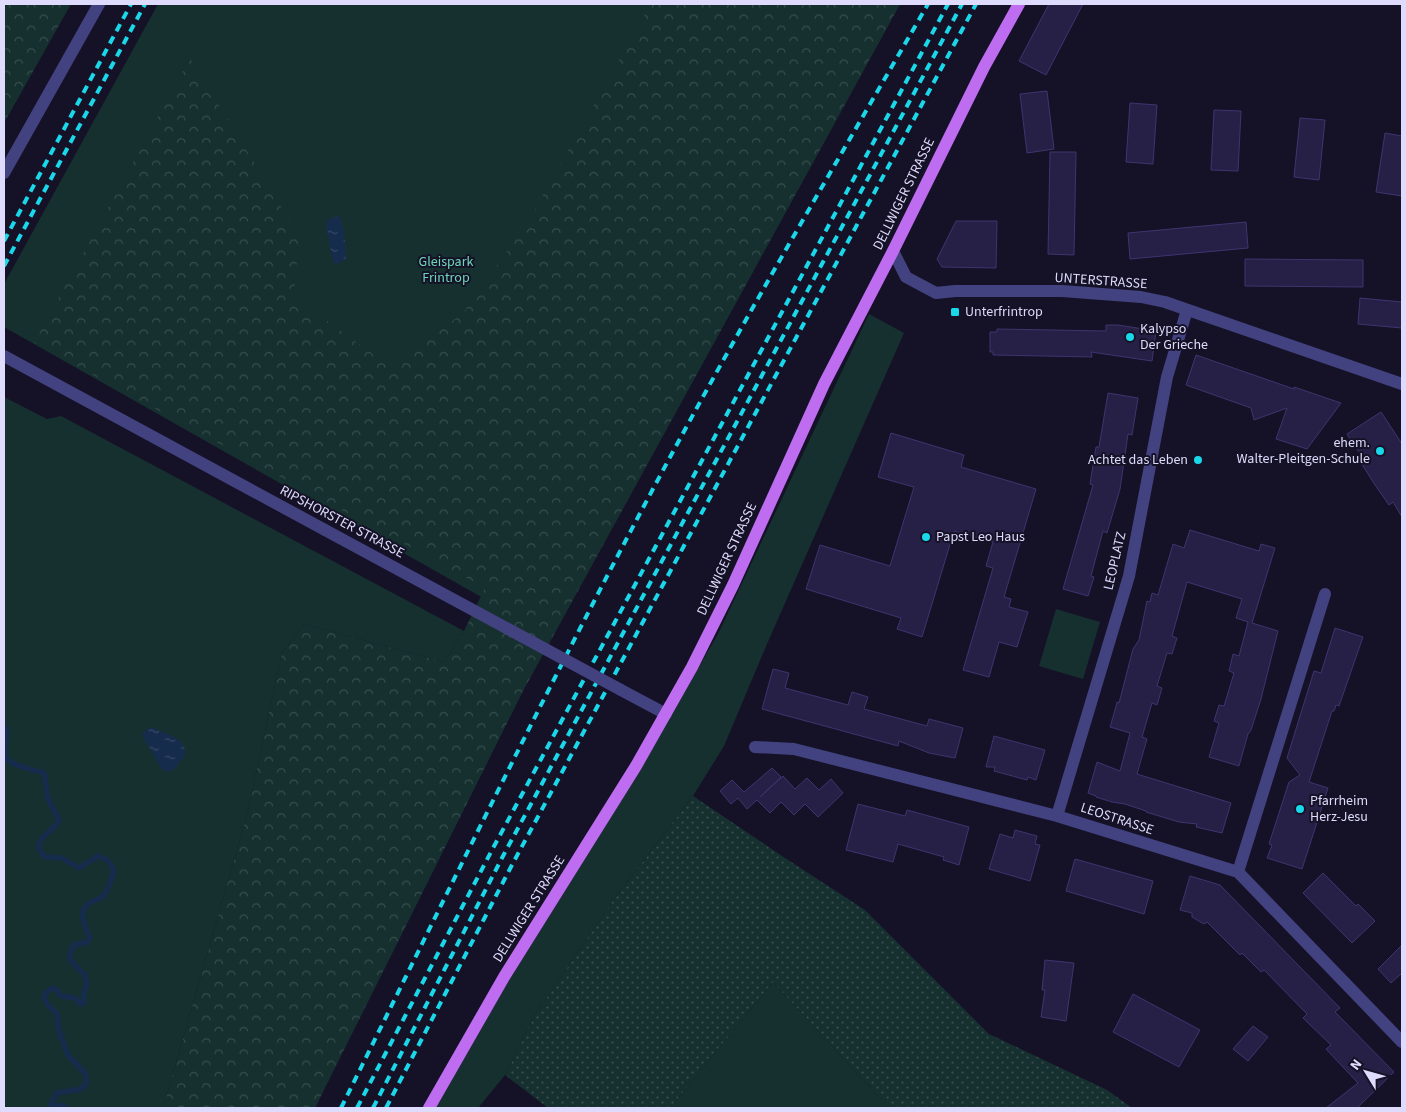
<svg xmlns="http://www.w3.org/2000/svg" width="1406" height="1112" font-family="'Source Sans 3',sans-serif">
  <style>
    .green { fill: #16302f }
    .forest { fill: url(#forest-crowns) }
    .garden { fill: url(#garden-dots) }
    .water { fill: url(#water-ripples) }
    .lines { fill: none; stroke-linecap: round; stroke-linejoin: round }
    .stream { stroke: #162c4d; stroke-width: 5.5 }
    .building { fill: #272046; stroke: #3f346f }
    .minor { stroke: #434281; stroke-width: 12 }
    .major { stroke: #be6df1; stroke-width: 12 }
    .rail { stroke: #1ad7e9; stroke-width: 4; stroke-dasharray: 8 6; stroke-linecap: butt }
    .minor-bridge { stroke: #434281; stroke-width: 12 }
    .poi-dot { fill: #1ad7e9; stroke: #151227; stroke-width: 2 }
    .labels { text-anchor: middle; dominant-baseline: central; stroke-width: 4; stroke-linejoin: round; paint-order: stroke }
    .street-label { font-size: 14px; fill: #dedbfc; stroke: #151227 }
    .park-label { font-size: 14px; fill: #6dd6ba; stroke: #151227 }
    .poi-label { font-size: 14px; fill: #dedbfc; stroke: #151227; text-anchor: start }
  </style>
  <defs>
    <pattern id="forest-crowns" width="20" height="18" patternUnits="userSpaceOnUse" patternTransform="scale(1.25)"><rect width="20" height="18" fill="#16302f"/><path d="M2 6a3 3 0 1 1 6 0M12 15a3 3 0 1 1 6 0" fill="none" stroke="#374d4e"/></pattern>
    <pattern id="garden-dots" width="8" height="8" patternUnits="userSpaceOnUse" patternTransform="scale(1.25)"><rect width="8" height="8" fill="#16302f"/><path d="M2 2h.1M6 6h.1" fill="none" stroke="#374d4e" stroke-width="1.8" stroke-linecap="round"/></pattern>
    <pattern id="water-ripples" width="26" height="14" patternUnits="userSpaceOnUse" patternTransform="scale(1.25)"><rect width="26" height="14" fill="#162c4d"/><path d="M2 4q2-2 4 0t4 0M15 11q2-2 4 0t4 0" fill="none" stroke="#374a68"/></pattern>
  </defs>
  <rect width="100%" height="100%" fill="#151227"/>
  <path class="green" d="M158 4H900L552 637 4 327V284Z
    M869 314 904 333 767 644 724 746 693 796 612 902 533 1018 505 1075 478 1108H436L508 982 619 804 718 634Z
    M4 397 47 419 61 416 464 631 444 662 304 624 282 653 247 815 163 1108H4Z
    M1056 609 1100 622 1083 679 1039 666Z
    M773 982 889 1108H670Z"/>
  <path class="forest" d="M4 4H71L4 123Z
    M651 4H900L523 691 315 1108H163L247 815 282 653 304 624 444 662 464 631 485 588 34 343 190 58 299 236 294 297 392 368 464 312 526 225Z"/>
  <path class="garden" d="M693 796 782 856 865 910 989 1034 1107 1090 1132 1108H889L773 982 670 1108H548L505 1075 533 1018 612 902Z"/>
  <path class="water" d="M337 216 340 217C343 223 347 252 346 259L336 264 333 261 326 226 328 220Z
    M148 728H153C166 734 188 738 185 756L172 771H164L161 768 143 737V733Z"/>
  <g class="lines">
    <path class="stream" d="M4 727 7 730C7 738 4 747 5 755 7 766 35 770 44 773L48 799 59 820C54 833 27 839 45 857L62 858 79 868 98 856C107 859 112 863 114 873 109 880 110 888 104 895 100 900 96 899 91 902 76 910 85 926 90 938L87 942 74 945 70 954V960L85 975 87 985 84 992V1003L81 1004 75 998 61 996 57 990 53 988C35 996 49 1006 57 1014L59 1031 68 1055 86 1074V1083L81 1089 57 1093 51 1104 54 1107 61 1105 67 1108"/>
  </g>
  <path class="building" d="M1049 4H1083L1046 75 1019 61Z
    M1047 91 1054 149 1027 153 1020 94Z
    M1130 103 1157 105 1153 164 1126 162Z
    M1214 110 1241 111 1238 171 1211 170Z
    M1300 118 1325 120 1319 180 1294 177Z
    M1385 133 1402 136V196L1376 192Z
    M1050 152H1076L1074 255 1048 254Z
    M956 221H997L996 268 942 267 937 259Z
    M1246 222 1248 248 1130 259 1128 233Z
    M1245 259 1363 260V287L1245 286Z
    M1360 298 1402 302V328L1358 324Z
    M1106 325H1118L1156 331 1152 361 1091 352 1092 357 993 355V352H990V332H997V329L1106 331Z
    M1196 355 1294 389V387L1341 403 1307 449 1276 439 1287 408 1254 420 1251 408 1186 385Z
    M1108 393 1138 398 1132 435 1128 434 1120 489 1107 533 1103 531 1091 576 1094 577 1088 596 1063 589 1093 485 1090 484 1096 447H1099Z
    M1381 412 1402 444V517L1393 502 1389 505 1375 485 1360 461 1363 458 1347 434Z
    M891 433 964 455 961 467 1036 489 1004 597 1011 599 1009 607 1028 612 1017 647 999 642 989 677 963 670 993 568 986 566 993 542 954 531 922 637 897 629 901 618 806 589 820 545 890 566 914 487 878 477Z
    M1190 530 1259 551 1261 544 1275 548 1252 623 1278 631 1261 699 1251 730 1248 734 1239 766 1209 757 1219 723 1214 721 1219 705 1224 706 1234 673 1229 671 1233 654 1239 656 1248 622 1236 618 1242 599 1187 582 1172 636 1177 638 1172 654 1167 653 1157 686 1162 688 1157 705 1152 703 1142 737 1147 739 1137 774 1231 803 1222 833 1196 827 1197 824 1179 822 1146 812V811L1125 804 1112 802 1096 797V796L1088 793 1097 762 1120 771 1130 733 1110 727 1115 710 1117 702 1119 703 1133 649 1139 640 1147 601 1150 602 1152 593 1158 595 1173 544 1184 548Z
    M1335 628 1363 637 1339 706 1336 705 1334 711H1332L1309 782 1328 788 1302 869 1267 858 1272 845 1269 844 1289 782 1300 775 1287 758 1314 671 1321 673Z
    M773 669 789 673 785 688 848 705 852 692 868 697 864 709 927 726 929 719 963 728 955 758 929 753 899 741 898 746 762 709Z
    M994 736 1045 750 1036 780 1028 777 1027 780 994 771 995 767H986Z
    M772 768 781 777 760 797 783 776 795 789 807 778 819 790 831 779 843 793 818 817 805 804 794 815 781 802 770 813 757 800 747 809 738 798 731 804 720 791 732 780 744 792Z
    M858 804 905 816 907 810 969 827 959 865 943 860 944 857 898 844 893 862 846 850Z
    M1015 830 1037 836 1035 844 1040 845 1030 881 989 869 1000 834 1013 838Z
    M1075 859 1153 881 1144 914 1066 891Z
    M1323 873 1356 906 1358 904 1375 921 1352 943 1303 893Z
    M1190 876 1220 885 1340 1008 1335 1012 1394 1072 1357 1108H1326L1358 1083 1326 1049 1331 1045 1303 1018 1307 1014 1264 970 1261 972 1242 953 1240 955 1207 922 1204 924 1192 917V913L1180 910Z
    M1402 945V973L1391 983 1378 969Z
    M1045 960 1074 963 1066 1021 1041 1017 1045 990H1042Z
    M1133 994 1200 1030 1179 1067 1113 1032Z
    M1253 1026 1268 1037 1248 1061 1233 1049Z"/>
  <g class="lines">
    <path class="minor" d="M4 173 99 4
      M893 251 906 277 936 293 955 291H1062L1141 297 1165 302 1402 384
      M4 356 325 530
      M621 690 666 714
      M755 747 794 749 1057 816 1238 872 1402 1042
      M1057 816 1129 576 1167 377 1187 310
      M1238 872 1325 594"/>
    <path class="major" d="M429 1108 504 977 636 766 692 667 733 585 824 384 893 251 984 67 1019 4"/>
    <path class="rail" d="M4 241 131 4
      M4 266 145 4
      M341 1108C446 896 549 683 661 474 746 315 838 160 928 4
      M357 1108 492 850 948 4
      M373 1108 503 856 962 4
      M386 1108 513 863 976 4"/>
    <path class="minor-bridge" d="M325 530 621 690"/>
  </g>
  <g class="poi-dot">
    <rect x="950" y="307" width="10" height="10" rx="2.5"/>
    <circle cx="1130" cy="337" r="5"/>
    <circle cx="1380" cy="451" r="5"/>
    <circle cx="1198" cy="460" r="5"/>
    <circle cx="926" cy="537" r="5"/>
    <circle cx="1300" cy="809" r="5"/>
  </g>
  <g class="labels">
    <g class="street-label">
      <text transform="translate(904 194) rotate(-64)">DELLWIGER STRASSE</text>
      <text transform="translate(1101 281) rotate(4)">UNTERSTRASSE</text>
      <text transform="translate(342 522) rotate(28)">RIPSHORSTER STRASSE</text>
      <text transform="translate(727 559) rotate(-65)">DELLWIGER STRASSE</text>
      <text transform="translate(1115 561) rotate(-77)">LEOPLATZ</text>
      <text transform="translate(1117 819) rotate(18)">LEOSTRASSE</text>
      <text transform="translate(529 909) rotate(-58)">DELLWIGER STRASSE</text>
    </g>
    <g class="park-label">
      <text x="446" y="262">Gleispark<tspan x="446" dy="16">Frintrop</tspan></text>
    </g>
    <g class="poi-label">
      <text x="965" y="312">Unterfrintrop</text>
      <text x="1140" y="329">Kalypso<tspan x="1140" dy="16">Der Grieche</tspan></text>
      <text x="1370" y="443" text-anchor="end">ehem.<tspan x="1370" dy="16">Walter-Pleitgen-Schule</tspan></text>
      <text x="1188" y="460" text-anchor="end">Achtet das Leben</text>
      <text x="936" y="537">Papst Leo Haus</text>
      <text x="1310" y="801">Pfarrheim<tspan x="1310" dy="16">Herz-Jesu</tspan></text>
    </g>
  </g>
  <rect width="1406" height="1112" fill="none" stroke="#dedbfc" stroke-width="10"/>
  <g transform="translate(1366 1072) rotate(307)" stroke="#151227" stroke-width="4" paint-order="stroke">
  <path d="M0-4L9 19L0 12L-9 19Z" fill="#dedbfc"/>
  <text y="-8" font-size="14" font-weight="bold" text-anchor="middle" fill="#dedbfc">N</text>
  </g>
</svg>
